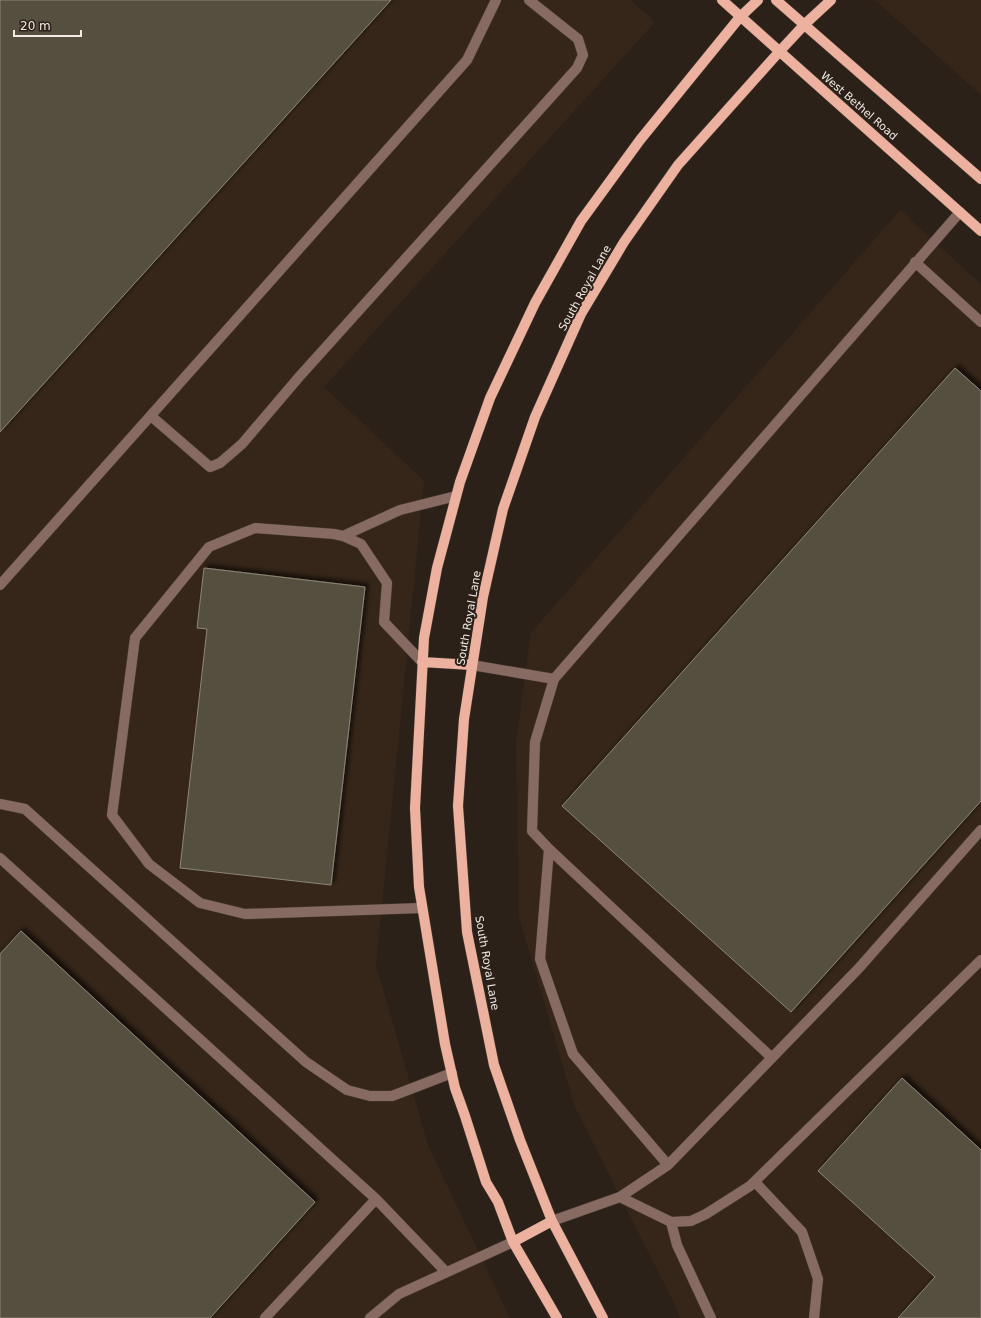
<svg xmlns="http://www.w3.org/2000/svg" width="981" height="1318" font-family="'DejaVu Sans',sans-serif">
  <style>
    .built { fill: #362619 }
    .building { fill: #554f41; stroke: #8d8677; filter: url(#shadow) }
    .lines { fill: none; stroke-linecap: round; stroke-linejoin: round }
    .minor-casing { stroke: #483d35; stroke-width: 11 }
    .major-casing { stroke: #483d35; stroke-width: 11 }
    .minor { stroke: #876a62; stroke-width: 10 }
    .major { stroke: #ecb19f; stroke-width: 10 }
    .labels { text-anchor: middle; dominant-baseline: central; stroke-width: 4; stroke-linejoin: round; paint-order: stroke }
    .street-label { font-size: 11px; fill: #f2eae4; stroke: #2c2119 }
  </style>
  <defs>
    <filter id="shadow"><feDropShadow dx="3.5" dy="-3.5" stdDeviation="2" flood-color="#0009"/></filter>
  </defs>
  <rect width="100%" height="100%" fill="#2c2119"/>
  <path class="built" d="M0 0H630L655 22 324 387 424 481 376 965 428 1145 510 1318H0Z
    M875 0H981V95Z
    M901 209 915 224 981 284V1318H680L676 1307 575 1107 519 917 516 743 531 633Z"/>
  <path class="building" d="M0 0H391L0 432Z
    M955 368 981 391V801L791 1012 562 806Z
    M204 568 365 587 331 885 180 868 207 629 197 628Z
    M21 931 315 1202 210 1318H0V954Z
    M902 1078 981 1150V1318H898L935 1277 818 1171Z"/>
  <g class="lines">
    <defs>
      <path id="minor" d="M915 262 981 322
        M151 416 210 467 220 463 242 444 299 377 577 68 583 55 578 39 529 0
        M343 536 400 510 456 496
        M0 585 467 60 496 0
        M472 665 554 679 960 212
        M0 804 25 809 306 1062 347 1090 370 1096H392L452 1073
        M549 849 772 1058
        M0 858 376 1199
        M422 908 245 914 200 903 149 864 112 815 135 638 209 547 255 528 334 534 343 536 361 544 387 583 384 622 422 662
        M668 1165 859 968 981 830
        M755 1182 802 1232 818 1279 814 1318
        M620 1197 671 1222 691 1221 706 1214 750 1186 981 960
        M552 1221 620 1197 668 1165 573 1054 540 959 549 849 532 831 535 742 554 679
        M671 1222 677 1245 711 1318
        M265 1318 376 1199 446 1272
        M370 1318 399 1294 513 1242"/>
      <path id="major" d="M722 0 981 231
        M776 0 981 179
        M422 662 472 665
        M513 1242 552 1221
        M557 1318 513 1242 498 1202 486 1182 465 1116 455 1088 445 1044 419 887 415 808 424 638 437 568 460 482 490 398 535 303 581 221 640 140 740 17 758 0
        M603 1318 552 1221 520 1140 494 1065 467 932 458 806 464 719 483 597 503 509 535 417 581 314 624 242 678 165 779 52 805 24 831 0"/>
    </defs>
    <use href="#minor" class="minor-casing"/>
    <use href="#major" class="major-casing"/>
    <use href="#minor" class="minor"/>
    <use href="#major" class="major"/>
  </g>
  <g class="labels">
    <g class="street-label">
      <text transform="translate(859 106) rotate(41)">West Bethel Road</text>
      <text transform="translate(585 288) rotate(-61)">South Royal Lane</text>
      <text transform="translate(469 618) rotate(-80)">South Royal Lane</text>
      <text transform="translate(487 963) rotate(80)">South Royal Lane</text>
    </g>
  </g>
  <path d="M14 30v6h67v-6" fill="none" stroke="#f2eae4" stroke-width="2"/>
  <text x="20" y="30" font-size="12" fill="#f2eae4" stroke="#2c2119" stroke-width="3" paint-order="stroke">20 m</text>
</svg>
